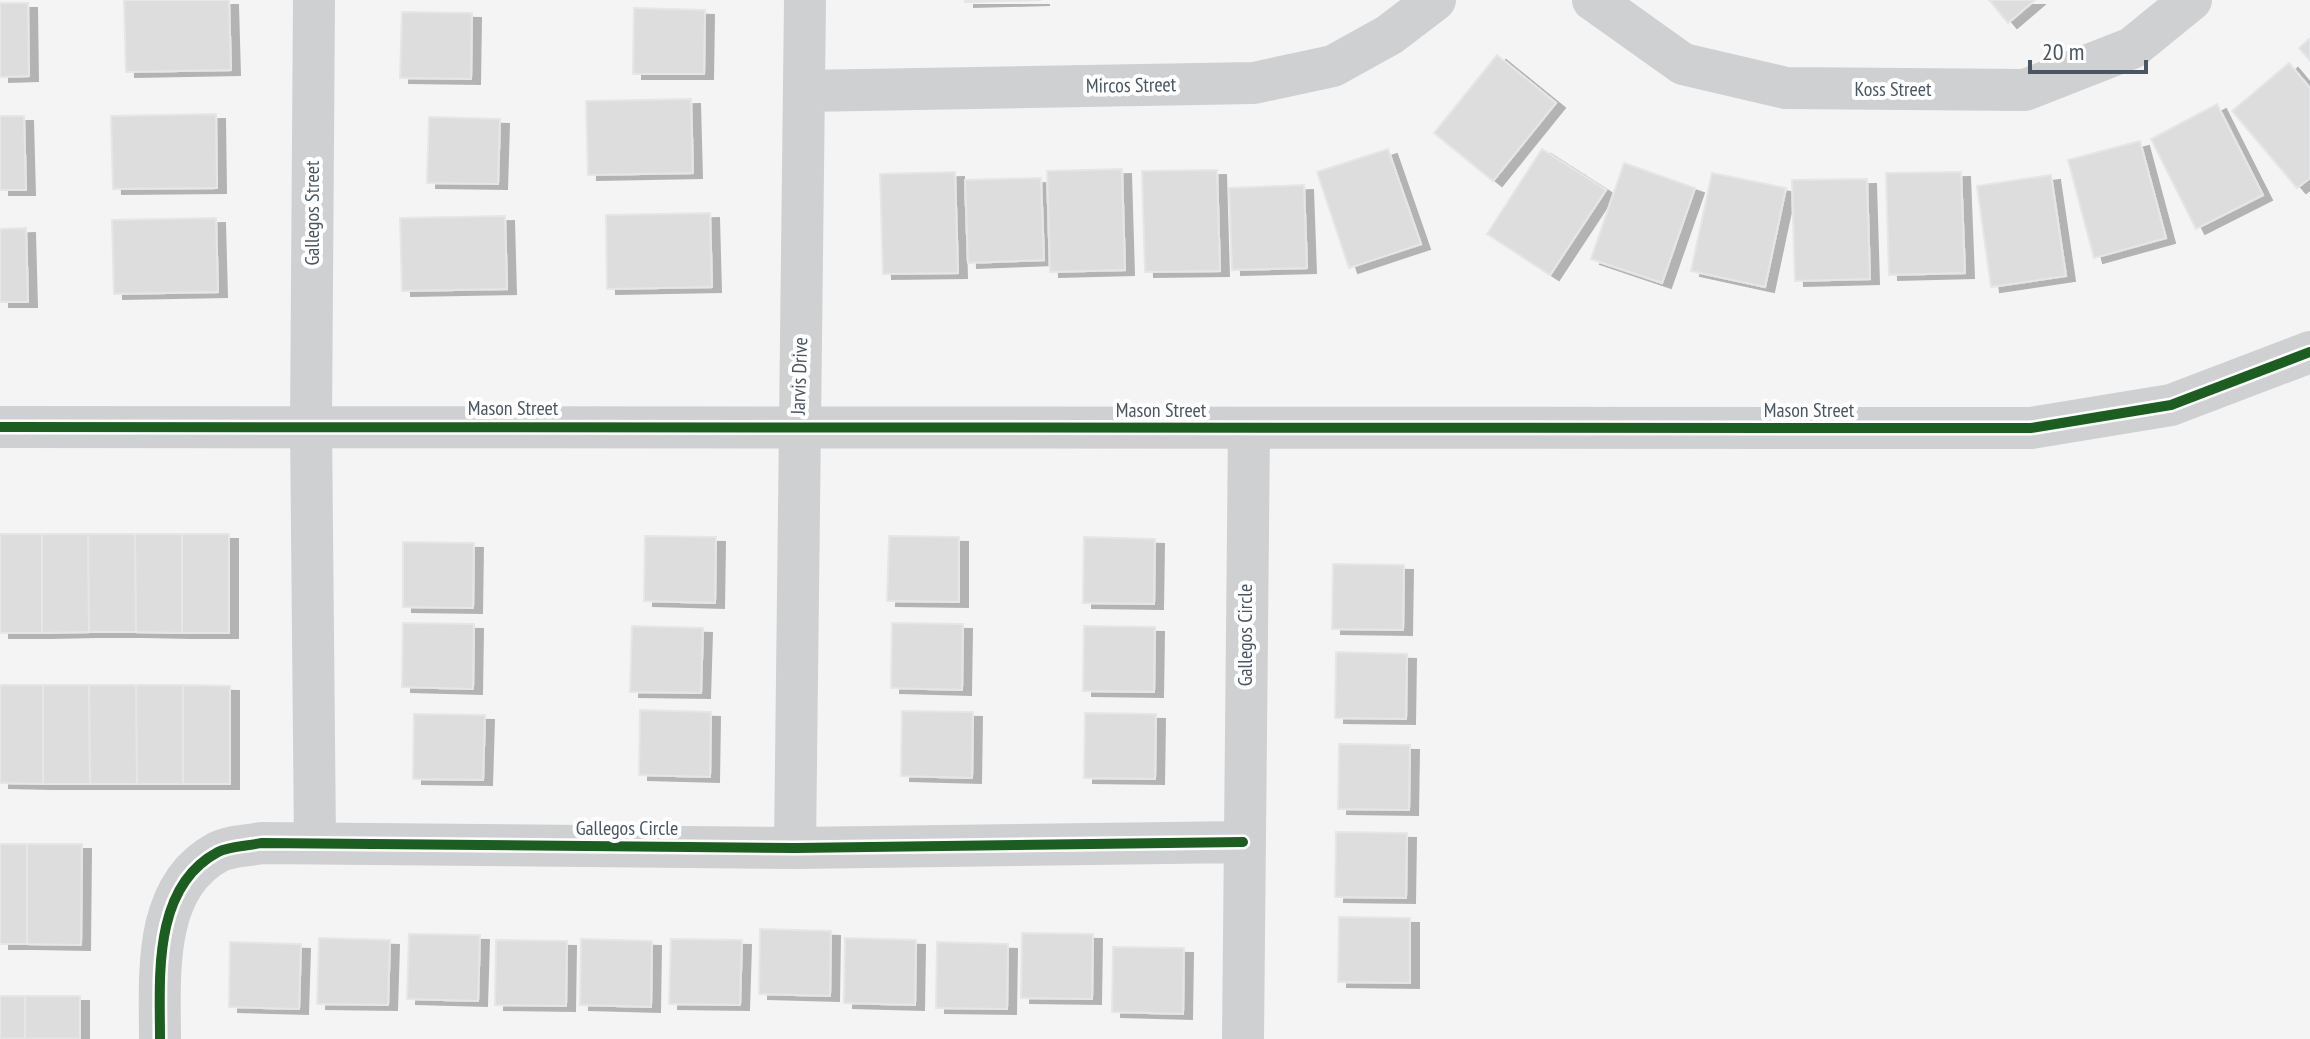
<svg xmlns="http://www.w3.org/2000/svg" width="2310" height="1039" font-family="'PT Sans Narrow',sans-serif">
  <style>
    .building { fill: #ddddde; stroke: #e5e6e7; stroke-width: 2; filter: url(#shadow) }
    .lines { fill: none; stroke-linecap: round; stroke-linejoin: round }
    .street { stroke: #ced0d2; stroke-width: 42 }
    .cycleway-casing { stroke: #fff; stroke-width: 15 }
    .cycleway { stroke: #1b5e20; stroke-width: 10 }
    .labels { text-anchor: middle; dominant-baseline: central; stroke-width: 8; stroke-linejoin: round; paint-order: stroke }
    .street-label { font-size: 20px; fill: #4a5661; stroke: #fff }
  </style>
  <defs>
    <filter id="shadow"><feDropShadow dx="9" dy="5" stdDeviation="0" flood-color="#0004"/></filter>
  </defs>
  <rect width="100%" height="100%" fill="#f4f4f4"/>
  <path class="building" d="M124 0H229L231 70 126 72Z
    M965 0H1041L965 2Z
    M1989 0H2035L2008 23Z
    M0 3H28L29 76 0 77Z
    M634 8 705 10 704 74H633Z
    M402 12 472 13 471 79 400 78Z
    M2310 38V61L2299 48Z
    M1497 55 1556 103 1493 181 1434 133Z
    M2289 63 2310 88V178L2297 188 2232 111Z
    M691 99 693 173 588 175 586 101Z
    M2217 104 2263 195 2196 229 2151 139Z
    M216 114 217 188 113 189 111 116Z
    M0 116H24L26 190H0Z
    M429 117 500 119 498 184 427 183Z
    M2140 141 2166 238 2094 258 2068 160Z
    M1388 149 1421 244 1349 268 1317 172Z
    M1542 149 1606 190 1550 275 1487 234Z
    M1624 163 1695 188 1662 283 1591 259Z
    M1122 169 1125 270 1050 272 1047 171Z
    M1217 170 1220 271 1145 272 1142 171Z
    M955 172 958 273 883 274 880 174Z
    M1961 172 1965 273 1889 275 1886 173Z
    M1712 173 1786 188 1765 287 1691 271Z
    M2051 175 2066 276 1991 287 1977 186Z
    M1041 178 1044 260 968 263 965 180Z
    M1867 179 1870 279 1795 281 1792 180Z
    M1304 185 1307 268 1232 270 1229 188Z
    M710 213 712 287 607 289 606 215Z
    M505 216 507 289 402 291 400 218Z
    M216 218 218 292 114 294 112 220Z
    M26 228 28 302H0V229Z
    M0 534H42V633H0Z
    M42 534H88L89 632 42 633Z
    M88 534H135L136 632H89Z
    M135 534H182V633L136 632Z
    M182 534H229V633H182Z
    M645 536 716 537 715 603 644 601Z
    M889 536 959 537V602L887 601Z
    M1084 537 1155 539 1154 604 1083 603Z
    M403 542 474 543 473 608 403 607Z
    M1333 564 1404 565 1403 630 1332 629Z
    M403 623 474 624 473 689 402 687Z
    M892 623 963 624 962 690 891 688Z
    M632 626 703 628 701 693 630 692Z
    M1084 626 1155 627 1154 692 1083 691Z
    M1336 652 1407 654 1406 719 1335 718Z
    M0 685H43V784L0 783Z
    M43 685H89L90 784H43Z
    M89 685H136L137 784H90Z
    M136 685H183V784H137Z
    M183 685 230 686V784H183Z
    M640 710 711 712 710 777 639 775Z
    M902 711 973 712 972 778 901 776Z
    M1085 713 1156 714 1155 779 1084 778Z
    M414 714 485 715 483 780 413 779Z
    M1339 744 1410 745 1409 810 1338 809Z
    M1336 832 1407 833 1406 898 1335 897Z
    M0 844H27V944H0Z
    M27 844H82L81 945 27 944Z
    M1339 917 1410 918V983L1338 982Z
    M760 929 831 931 830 996 759 994Z
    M1022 933 1093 934 1092 999 1021 998Z
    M409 934 480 935 478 1001 407 999Z
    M319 938 390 940 388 1005 317 1004Z
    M845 938 916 940 915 1005 844 1003Z
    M581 939 652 941 651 1007 580 1005Z
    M671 939 742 940 740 1005 669 1004Z
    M496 940 567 941 566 1006 495 1005Z
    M230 942 301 944 299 1009 229 1007Z
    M937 942 1008 944 1007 1009 936 1008Z
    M1113 947 1184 948 1183 1014 1112 1012Z
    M0 996H25V1039H0Z
    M25 996H80V1039H25Z"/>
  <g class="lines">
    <path class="street" d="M314 0 311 425 315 843
      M1593 0 1683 64 1786 88 2025 90 2132 48 2191 0
      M805 91 1254 83 1333 66 1389 35 1435 0
      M0 427 2031 428 2171 405 2310 352
      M795 848 805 0
      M160 1039C160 977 152 887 218 852 229 846 248 846 261 843L795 848 1243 842
      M1243 1039 1249 428"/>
    <defs>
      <path id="cycleway" d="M0 427 2031 428 2171 405 2310 352
        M160 1039C160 977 152 887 218 852 229 846 248 846 261 843L795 848 1243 842"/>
    </defs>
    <use href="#cycleway" class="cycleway-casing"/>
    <use href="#cycleway" class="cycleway"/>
  </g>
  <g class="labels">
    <g class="street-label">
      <text transform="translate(1131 85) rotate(-1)">Mircos Street</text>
      <text x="1893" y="89">Koss Street</text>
      <text transform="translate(312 213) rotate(-90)">Gallegos Street</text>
      <text transform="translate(799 376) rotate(-88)">Jarvis Drive</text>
      <text x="513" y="408">Mason Street</text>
      <text x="1161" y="410">Mason Street</text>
      <text x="1809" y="410">Mason Street</text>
      <text transform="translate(1245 635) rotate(-90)">Gallegos Circle</text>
      <text x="627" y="828">Gallegos Circle</text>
    </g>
  </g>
  <path d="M2030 60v12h116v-12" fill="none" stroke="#4a5661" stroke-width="4"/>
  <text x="2042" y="60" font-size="24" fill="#4a5661" stroke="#ffffff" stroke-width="6" paint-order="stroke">20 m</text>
</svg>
